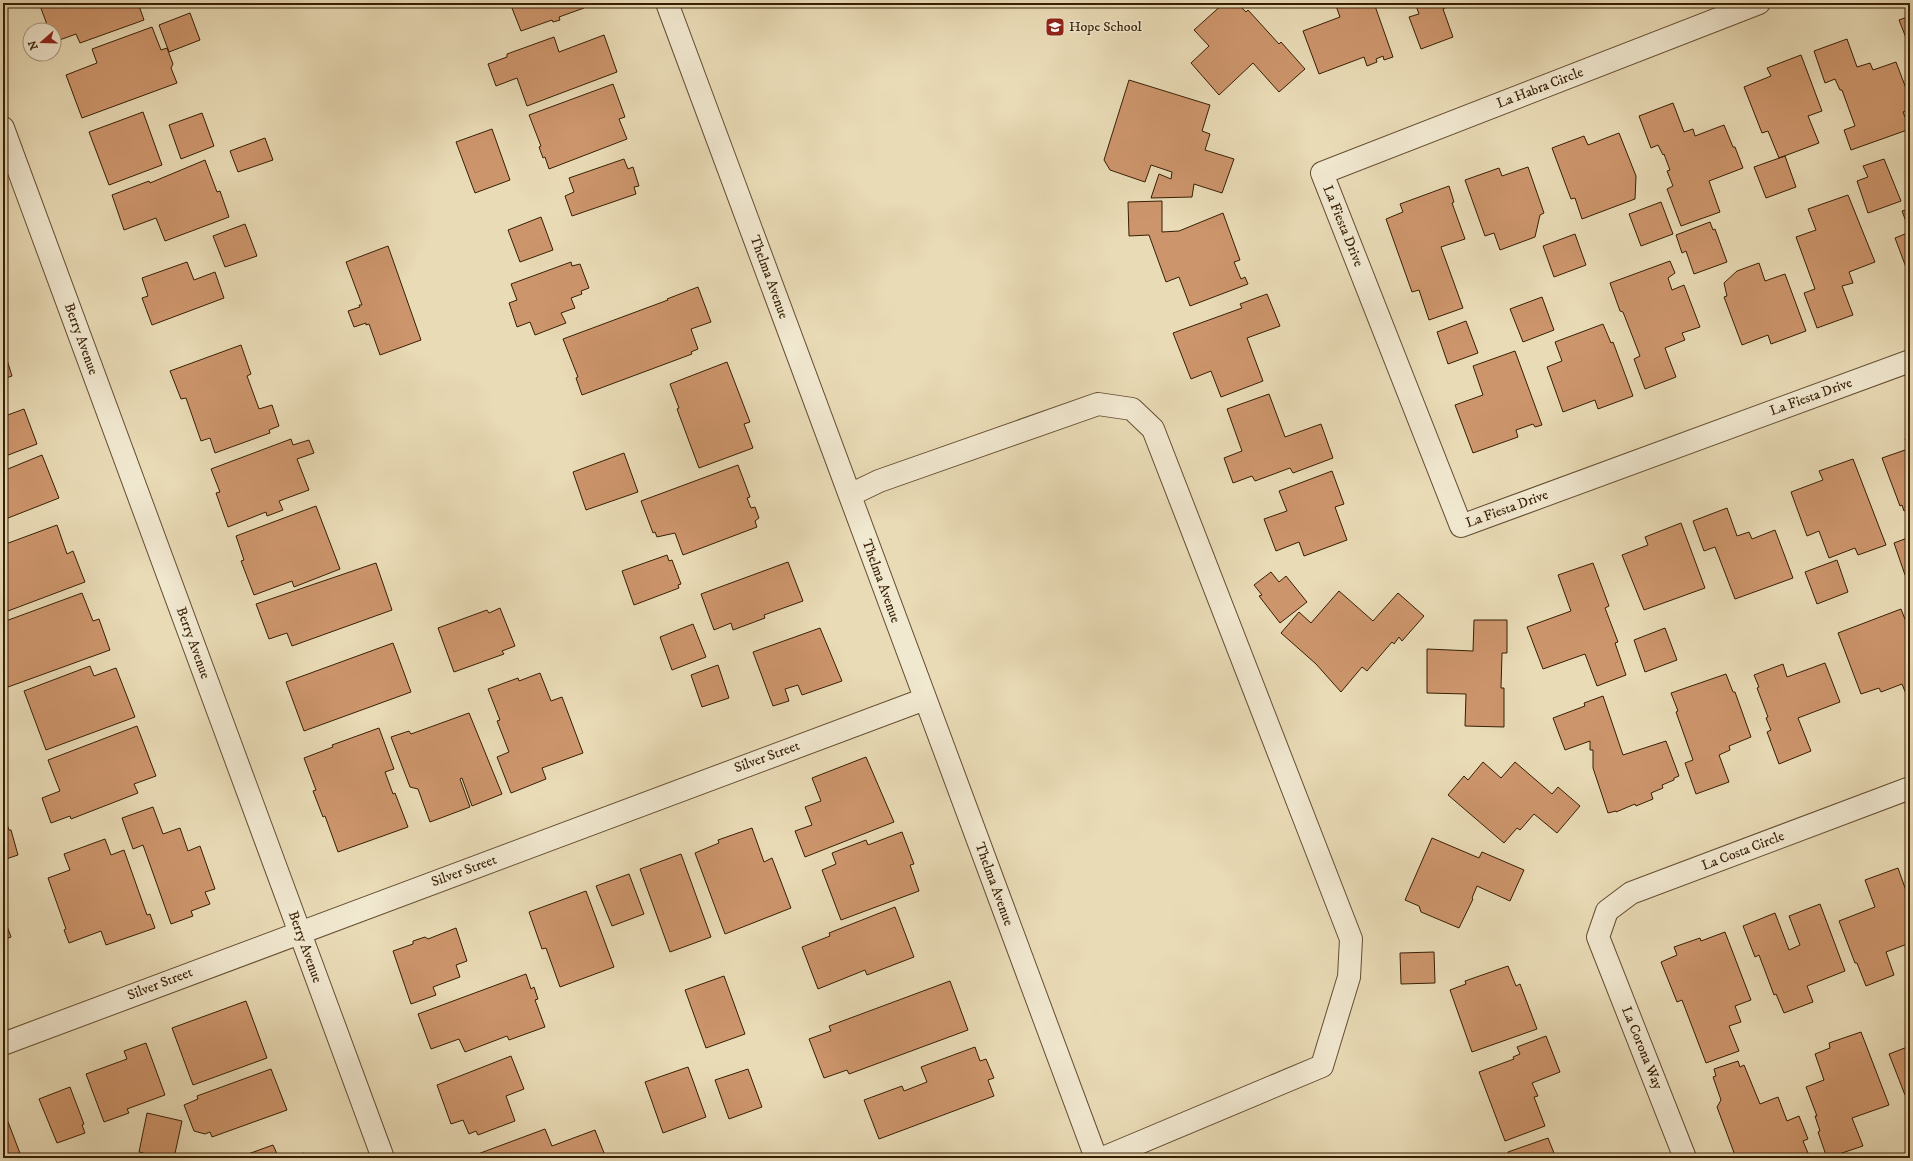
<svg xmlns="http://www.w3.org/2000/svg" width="1913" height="1161" font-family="'IM FELL DW Pica',serif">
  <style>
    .building { fill: #cd956c; stroke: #371f03 }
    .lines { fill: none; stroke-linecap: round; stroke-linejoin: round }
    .minor-casing { stroke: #644e30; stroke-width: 24 }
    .minor { stroke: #f1e8d0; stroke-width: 22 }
    .labels { text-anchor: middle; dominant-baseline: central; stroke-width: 3; stroke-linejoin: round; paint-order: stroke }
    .poi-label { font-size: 14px; fill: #371f03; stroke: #f1e8d0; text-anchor: start }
    .street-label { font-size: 14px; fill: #371f03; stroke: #f1e8d0 }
  </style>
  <rect width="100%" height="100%" fill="#e9dbb6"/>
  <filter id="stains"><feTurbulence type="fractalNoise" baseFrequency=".005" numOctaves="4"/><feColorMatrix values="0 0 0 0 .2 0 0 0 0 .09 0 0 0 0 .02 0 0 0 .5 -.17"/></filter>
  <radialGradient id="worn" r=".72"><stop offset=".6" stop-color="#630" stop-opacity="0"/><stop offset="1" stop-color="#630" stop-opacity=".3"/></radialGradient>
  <path class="building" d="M39 3H138L144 20 80 43 76 34 54 42V30H49Z
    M510 3H582L584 8 559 17 560 20 553 22 552 20 521 31Z
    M1224 3H1237L1246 12 1248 10 1279 44 1281 42 1305 69 1279 92 1253 63 1219 95 1191 63 1209 46 1194 30Z
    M1335 3H1372L1375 6 1393 57 1384 60 1383 56 1376 59 1377 62 1367 66 1364 57 1319 74 1303 31 1340 17Z
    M1415 3H1455L1443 9 1453 37 1421 49 1409 17 1419 14Z
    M190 13 200 40 169 52 159 25Z
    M1910 16V48L1899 20Z
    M152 27 161 50 167 48 173 64 171 68 177 83 82 118 66 75 97 63 92 49Z
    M604 35 617 72 527 106 517 78 496 86 488 64 507 57V54L554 37 559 52Z
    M1847 39 1857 67 1870 63 1873 70 1896 62 1910 99V109L1903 112 1910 129 1851 150 1844 130 1855 126 1842 90H1840L1835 79 1825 83 1814 51Z
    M1801 55 1822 111 1808 116 1819 143 1779 158 1768 131 1762 133 1744 87 1771 76 1767 68Z
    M1129 80 1210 105 1202 131 1210 134 1205 150 1234 159 1222 193 1194 184 1192 197 1151 198 1159 174 1171 179 1172 172 1151 165 1145 182 1110 170 1104 160Z
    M613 84 625 117 619 119 627 139 549 169 545 157 543 158 539 147 541 146 529 115Z
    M1673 103 1684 132 1693 129 1695 136 1724 125 1733 147H1735L1743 168 1709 181 1720 212 1681 226 1667 189 1673 186 1667 171 1670 170 1664 154 1663 155 1658 145 1651 148 1639 116Z
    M143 112 162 165 109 185 89 132Z
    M202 113 214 146 181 159 169 125Z
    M492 129 510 180 475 193 456 142Z
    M1619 133 1636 176 1635 199 1582 219 1575 198 1571 199 1552 148 1584 136 1588 145Z
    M265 138 273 160 238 172 230 151Z
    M1785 156 1796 187 1766 198 1754 167Z
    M624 159 628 169 633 167 639 186 634 187 636 194 572 216 565 196 574 192 569 178Z
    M1884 159 1901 201 1868 213 1857 181 1868 177 1863 166Z
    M205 160 217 192 220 191 229 217 165 241 156 218 124 230 112 195 149 181 150 183Z
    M1528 167 1544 213 1540 215 1535 237 1500 250 1494 233 1485 236 1465 180 1499 168 1502 176Z
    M1449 186 1454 202 1452 203 1465 239 1441 247 1463 308 1429 320 1419 290 1412 292 1386 219 1403 212 1400 204Z
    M1848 195 1875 262 1849 272 1853 283 1842 286 1853 315 1817 328 1804 293 1815 289 1796 237 1816 230 1808 209Z
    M1162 201V232L1179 231 1223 213 1240 260 1234 262 1241 279 1245 277 1248 284 1190 306 1179 277 1166 282 1149 235 1129 236 1128 202Z
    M1661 202 1673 234 1641 246 1629 214Z
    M1910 209V232L1902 211Z
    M541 217 553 250 520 262 508 230Z
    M1710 222 1713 230 1715 229 1727 262 1694 274 1686 251 1682 253 1676 235Z
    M245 224 257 256 225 267 213 236Z
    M1910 232V278L1895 238Z
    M1575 234 1586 265 1554 277 1543 246Z
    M388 246 421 340 380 355 369 324 366 325V323L354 327 348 311 360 307 359 305H362L346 262Z
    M1670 261 1675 273 1668 278 1672 290 1684 285 1700 327 1682 333 1685 340 1665 348 1676 377 1645 389 1634 359 1640 356 1623 312 1620 311 1610 283Z
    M187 262 194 280 215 272 224 298 152 325 142 298 148 296 142 278Z
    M571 262 572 266 580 264 589 288 581 291 582 294 571 298 575 308 561 313 566 323 535 335 530 322 517 327 509 303 517 300 511 284Z
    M1759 263 1765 281 1785 274 1806 331 1771 344 1768 335 1742 345 1724 297 1727 296 1724 283 1737 271Z
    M698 287 711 322 691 329 698 349 691 352 692 354 582 395 576 378 578 377 563 339 668 300 667 299Z
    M1267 294 1280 326 1247 338 1263 381 1221 397 1211 371 1191 379 1173 333 1242 308 1240 304Z
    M1542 297 1554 330 1523 342 1510 309Z
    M1466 321 1478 353 1448 364 1437 332Z
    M1603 324 1611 343 1613 342 1633 396 1598 409 1595 400 1563 412 1547 367 1562 361 1555 342Z
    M241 345 251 374 247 376 259 409 272 405 279 426 269 430 270 433 215 453 210 438 201 441 186 398 181 399 170 371Z
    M3 347 12 376 3 379Z
    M1515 351 1542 425 1535 427 1533 424 1516 430 1518 437 1473 453 1455 405 1483 395 1473 366Z
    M727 362 750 422 744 424 753 448 699 468 677 409 679 408 670 384Z
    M1269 394 1285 437 1321 424 1333 458 1293 473 1290 468 1255 481 1252 476 1233 483 1224 458 1242 451 1227 409Z
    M24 409 37 444 3 457V410L5 416Z
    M1910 437V508L1904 511 1902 505 1900 506 1882 458 1908 449 1905 439Z
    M291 439 293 445 309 440 314 453 297 459 309 490 279 501 283 510 267 516 266 512 228 527 216 493 220 492 211 469Z
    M624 453 638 492 586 510 573 472Z
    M42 455 59 498 3 520V471Z
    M1853 459 1886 545 1858 555 1855 548 1829 558 1819 531 1807 536 1791 492 1823 480 1819 471Z
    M738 465 750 497 747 498 751 508 755 507 759 518 755 521 757 527 683 555 675 533 657 537 655 532 653 533 641 501Z
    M1332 471 1344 504 1335 507 1347 540 1304 556 1299 542 1276 551 1264 519 1287 511 1279 491Z
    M316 506 340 569 294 587 292 581 254 595 241 561 244 560 236 536Z
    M1727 508 1737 536 1749 532 1752 539 1775 530 1793 578 1735 599 1715 547 1704 551 1693 521Z
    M1681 523 1705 588 1644 610 1622 555 1648 545 1645 537Z
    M57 525 67 554 73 551 85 582 8 611 7 609 3 611V545Z
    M1910 537V574L1905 575 1894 543Z
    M667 555 669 561 672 560 681 584 678 585 679 588 634 605 622 571Z
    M1837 560 1848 592 1817 604 1805 572Z
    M788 562 803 601 764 615 765 618 733 630 731 623 714 630 701 594Z
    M376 563 392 610 292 646 287 633 269 639 256 604Z
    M1593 563 1609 606 1605 608 1618 642 1615 643 1626 675 1597 686 1585 654 1543 669 1527 627 1571 611 1558 575Z
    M1271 572 1279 582 1286 576 1307 602 1280 623 1259 596 1262 595 1254 585Z
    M1339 591 1373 621 1398 593 1424 616 1402 641 1399 637 1394 644 1392 642 1367 671 1362 667 1341 692 1316 664 1281 633 1299 612 1311 623Z
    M82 593 93 621 99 619 110 650 8 687 7 684 3 685V622Z
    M500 608 515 646 502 651 504 654 454 672 438 628 487 610 489 613Z
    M1901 609 1910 632V704L1902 684 1881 692 1879 688 1861 694 1838 633Z
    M1474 620H1507V653H1502L1501 688H1504V727L1465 726 1466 694 1427 693V649L1473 651Z
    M693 624 706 657 672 670 660 637Z
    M820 628 842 681 802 695 798 685 785 689 789 701 773 706 753 652Z
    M1665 628 1677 660 1645 672 1634 640Z
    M393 643 411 692 304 731 286 682Z
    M1825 663 1840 702 1798 718 1811 751 1779 764 1767 732 1771 730 1766 718 1768 717 1757 688 1759 687 1754 675 1783 664 1787 677Z
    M718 665 729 698 702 707 691 675Z
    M90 666 94 676 116 668 135 717 46 750 24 691Z
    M540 673 551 701 562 697 583 753 542 768 546 779 511 793 497 757 509 752 497 721 500 720 488 689 518 678 519 681Z
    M1726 674 1733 692H1735L1751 737 1729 746 1730 750 1719 755 1729 782 1696 794 1685 763 1693 760 1676 712 1678 711 1671 693Z
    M1603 696 1623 755 1666 741 1679 776 1674 778V780L1662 785 1663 788 1651 793 1653 799 1636 806 1635 804 1616 812V811L1608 813 1593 768V750H1590V741L1565 750 1553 718 1585 706 1584 703Z
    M469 713 502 794 472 806 462 778 460 779 470 807 430 822 418 789 410 787 391 737 409 731 411 734Z
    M137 726 156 776 134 784 138 793 71 819 70 816 51 823 42 798 60 791 48 760Z
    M379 728 394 769 385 772 393 794 395 793 408 827 338 852 325 816 323 817 313 791 316 790 304 758 333 747 332 745Z
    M866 757 894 822 805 857 795 831 812 825 805 807 821 801 812 778Z
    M1483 762 1501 778 1515 762 1552 794 1558 787 1580 806 1557 833 1534 814 1520 830 1517 828 1504 843 1448 795 1464 776 1468 780Z
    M153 807 163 834 180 828 188 851 200 846 215 889 205 892 210 904 191 911 193 916 171 924 143 845 133 849 122 818Z
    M3 813 9 830H11L18 855 3 860Z
    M752 828 764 862 772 858 791 908 725 934 695 853 719 843 718 840Z
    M902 832 914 864 910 865 919 891 841 920 822 870 836 864 832 853 866 840 868 845Z
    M1432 838 1479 858 1482 852 1524 870 1510 901 1477 886 1472 898 1473 899 1459 928 1421 912 1419 906 1405 900Z
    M105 839 111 855 124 850 147 915 150 914 155 928 106 945 101 931 69 943 64 930 66 929 48 878 70 870 64 854Z
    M681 854 711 937 670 952 640 869Z
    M1898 868 1910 902V943L1886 952 1894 975 1866 986 1857 963H1855L1839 921 1875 907 1865 880Z
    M629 874 644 914 612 926 596 886Z
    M586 891 614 967 560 987 546 948 542 949 529 912Z
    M1820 904 1845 971 1807 986 1813 1002 1784 1013 1776 994 1774 995 1759 955 1755 957 1743 926 1775 913 1789 950 1800 945 1789 916Z
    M895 907 914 957 867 975 865 970 818 989 802 947 830 936 829 933Z
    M3 915 11 937 3 940V943Z
    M456 928 467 961 456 965 460 977 433 987 436 995 411 1004 393 951 413 944V941L425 937 428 939Z
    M1725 932 1751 1000 1735 1006 1741 1022 1729 1026 1739 1051 1706 1063 1682 1000 1677 1002 1661 962 1677 955 1674 947 1700 938 1701 941Z
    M1434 952 1435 983 1401 984 1400 953Z
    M3 962 7 972 3 974Z
    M1508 966 1516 986 1520 984 1537 1029 1472 1052 1450 990 1466 984 1465 981Z
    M526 974 531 989 534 987 538 999 535 1000 545 1027 509 1040 507 1036 465 1052 459 1039 431 1049 418 1014Z
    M724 976 745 1034 706 1048 685 990Z
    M950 981 968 1030 849 1074 847 1070 824 1078 809 1039 831 1031 829 1026Z
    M246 1001 267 1058 193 1085 172 1028Z
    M1861 1032 1889 1105 1852 1118 1863 1146 1827 1158 1818 1132 1820 1131 1815 1116H1817L1806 1087 1824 1080 1815 1054 1830 1048 1829 1043Z
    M1546 1036 1560 1072 1532 1083 1538 1096 1534 1097 1545 1126 1505 1141 1479 1072 1514 1059 1513 1057 1520 1054 1517 1047Z
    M146 1043 165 1095 127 1109 129 1113 104 1122 86 1074 127 1059 124 1051Z
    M1910 1046V1093L1905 1095 1889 1054Z
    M975 1047 980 1061 986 1059 994 1078 988 1080 994 1096 879 1139 864 1100 902 1086 904 1091 927 1082 921 1067Z
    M511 1056 524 1089 506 1096 515 1121 478 1135 476 1131 469 1134 463 1120 451 1124 437 1085Z
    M1738 1061 1740 1067 1744 1065 1760 1104 1778 1097 1787 1121 1799 1116 1808 1139 1803 1141 1810 1158H1736L1717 1107 1721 1100 1713 1077 1716 1076 1714 1069Z
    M688 1067 706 1117 663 1133 645 1082Z
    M271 1069 287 1110 212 1137 210 1132 205 1134 194 1131 184 1105 198 1099 197 1096Z
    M748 1069 762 1107 729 1119 715 1080Z
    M70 1087 84 1124 82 1125 85 1133 57 1143 39 1099Z
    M147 1113 182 1121 174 1158H164L139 1152Z
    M5 1114 21 1156 16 1158H3V1115Z
    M545 1129 552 1146 595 1130 606 1158H467Z
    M1548 1138 1556 1158H1510L1508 1152Z
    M273 1145 279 1158H237Z
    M304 1153 306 1158H292Z
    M860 1154 861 1158H849Z"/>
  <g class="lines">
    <defs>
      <path id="minor" d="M667 3 1096 1158
        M1759 3 1322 173 1461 526 1910 361
        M3 128 383 1158
        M850 495 879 481 1098 404 1132 409 1153 429 1351 939 1349 977 1322 1066 1103 1158
        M3 1044 925 699
        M1685 1158 1598 937 1607 911 1631 893 1910 788"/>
    </defs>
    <use href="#minor" class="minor-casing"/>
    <use href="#minor" class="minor"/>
  </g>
  <defs>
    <symbol id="school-square" viewBox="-11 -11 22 22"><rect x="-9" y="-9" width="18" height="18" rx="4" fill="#8f2418" stroke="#f1e8d0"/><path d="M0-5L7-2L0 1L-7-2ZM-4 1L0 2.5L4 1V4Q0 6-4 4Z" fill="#fff"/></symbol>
  </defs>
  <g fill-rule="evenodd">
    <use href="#school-square" x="1044" y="16" width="22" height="22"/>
  </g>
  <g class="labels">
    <g class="poi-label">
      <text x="1069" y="27">Hope School</text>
    </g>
    <g class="street-label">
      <text transform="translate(1540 88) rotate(-21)">La Habra Circle</text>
      <text transform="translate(1343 226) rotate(68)">La Fiesta Drive</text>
      <text transform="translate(769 277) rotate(70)">Thelma Avenue</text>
      <text transform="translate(81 339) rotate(70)">Berry Avenue</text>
      <text transform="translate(1811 397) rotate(-20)">La Fiesta Drive</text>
      <text transform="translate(1507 509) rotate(-20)">La Fiesta Drive</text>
      <text transform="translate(881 581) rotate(70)">Thelma Avenue</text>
      <text transform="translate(193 643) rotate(70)">Berry Avenue</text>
      <text transform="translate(767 757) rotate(-20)">Silver Street</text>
      <text transform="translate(1743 851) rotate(-21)">La Costa Circle</text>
      <text transform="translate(464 871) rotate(-20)">Silver Street</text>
      <text transform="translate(994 884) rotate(70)">Thelma Avenue</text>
      <text transform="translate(305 947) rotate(70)">Berry Avenue</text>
      <text transform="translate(160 984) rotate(-21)">Silver Street</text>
      <text transform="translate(1642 1048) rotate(68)">La Corona Way</text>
    </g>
  </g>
  <rect width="1913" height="1161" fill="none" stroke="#e9dbb6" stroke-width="16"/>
  <rect x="4" y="4" width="1905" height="1153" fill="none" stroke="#371f03" stroke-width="2"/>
  <rect x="8" y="8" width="1897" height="1145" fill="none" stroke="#371f03"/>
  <g transform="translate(42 42) rotate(250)"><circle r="19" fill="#f1e8d0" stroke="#a7987e"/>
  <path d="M0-3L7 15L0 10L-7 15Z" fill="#8f2418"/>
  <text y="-6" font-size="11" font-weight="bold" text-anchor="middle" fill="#371f03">N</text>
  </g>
  <rect width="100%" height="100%" filter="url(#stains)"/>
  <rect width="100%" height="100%" fill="url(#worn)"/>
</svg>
